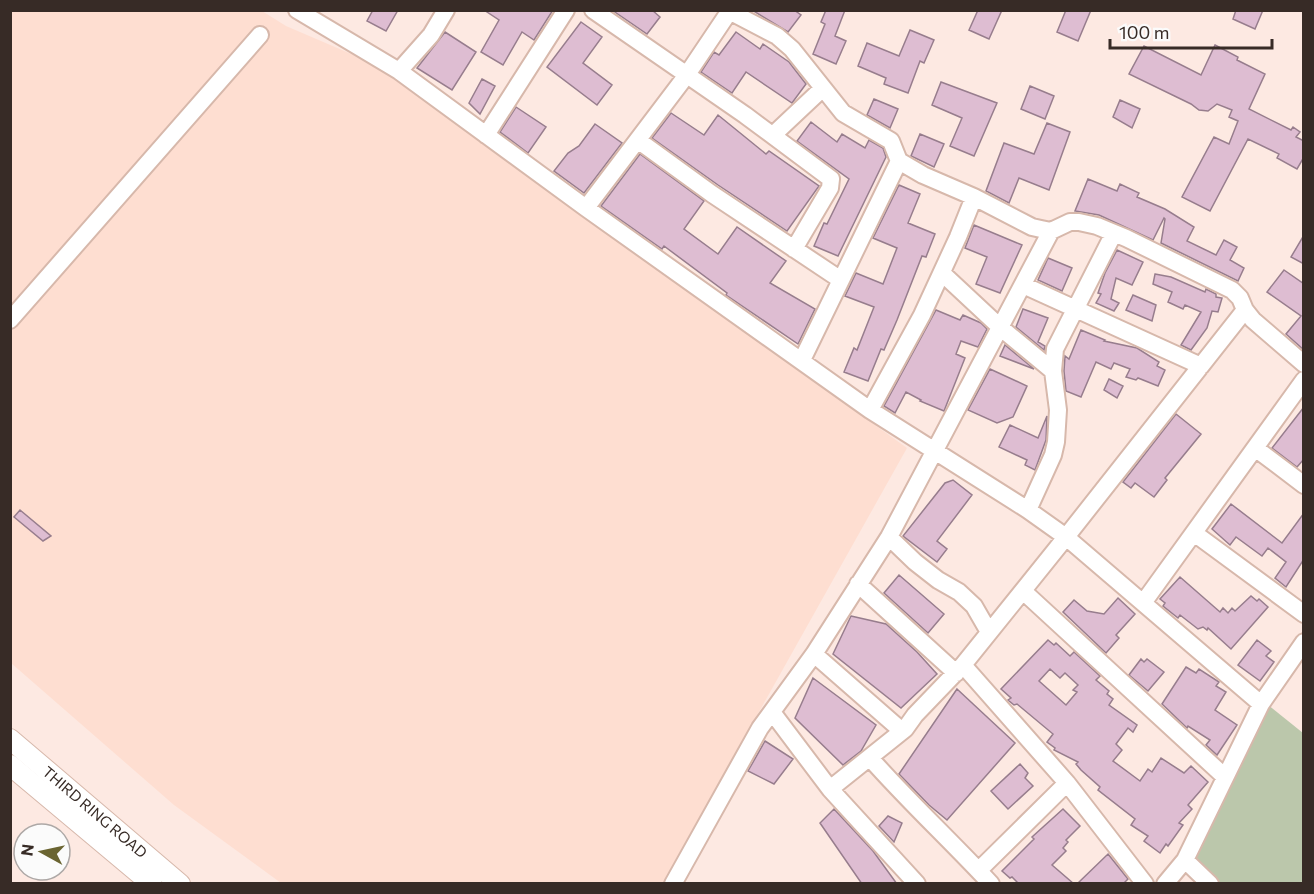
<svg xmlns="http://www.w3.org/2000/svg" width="1314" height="894" font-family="Commissioner,sans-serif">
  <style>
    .built { fill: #feded1 }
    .green { fill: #bbc7ab }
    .building { fill: #debdd2; stroke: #977d8d; stroke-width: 1.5; fill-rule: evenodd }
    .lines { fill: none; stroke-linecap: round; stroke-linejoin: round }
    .minor-casing { stroke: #d7b8ab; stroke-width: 20 }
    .major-casing { stroke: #d7b8ab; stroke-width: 22 }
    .minor { stroke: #fff; stroke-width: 16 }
    .major { stroke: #fff; stroke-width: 20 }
    .labels { text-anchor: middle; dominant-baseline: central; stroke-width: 4.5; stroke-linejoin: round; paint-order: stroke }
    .street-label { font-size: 15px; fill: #372b26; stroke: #fbfbfb }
  </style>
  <rect width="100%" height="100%" fill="#fde9e2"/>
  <path class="built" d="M11 11H262L286 26 370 62 907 448 663 883H281L174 805 11 663Z"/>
  <path class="green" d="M1267 704 1303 733V883H1217L1190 858Z"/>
  <path class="building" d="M373 10H398L386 31 367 21Z
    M484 10H553L534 40 522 32 503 65 481 52 499 20Z
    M612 10H652L660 17 647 34Z
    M752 10H794L801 15 788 32Z
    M826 10H845L835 36 846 41 836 64 813 54 825 24 821 22Z
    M978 10H1002L989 39 969 30Z
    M1066 10H1091L1078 41 1057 32Z
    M1236 10H1263L1255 29 1233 19Z
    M581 22 602 37 583 63 612 85 597 105 547 67Z
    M910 30 934 40 924 63 920 61 908 93 884 84 886 78 858 66 867 43 899 56Z
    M445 32 476 52 452 90 417 68Z
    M736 32 760 49 763 44 789 62 806 84 792 103 746 72 732 93 701 72 714 52 719 55Z
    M1215 45 1238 57 1237 60 1265 74 1249 109 1291 130 1293 127 1300 132 1296 137 1304 141V157L1297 169 1277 158 1279 154 1248 139 1210 211 1182 197 1214 137 1229 144 1238 121 1229 117 1232 110 1217 104 1208 111 1199 110 1191 104 1129 74 1144 46 1201 75Z
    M482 79 495 86 480 114 469 103Z
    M941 82 997 103 974 156 950 146 962 118 932 105Z
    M1030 86 1054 96 1045 119 1021 109Z
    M874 99 898 109 890 128 867 115Z
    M1120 100 1140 109 1132 128 1113 117Z
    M516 107 546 127 528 153 500 132Z
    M671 113 704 135 718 115 766 154 769 151 819 186 787 231 718 185 652 138Z
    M811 122 837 142 842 134 865 148 869 140 883 148 886 157 838 256 814 246 824 223 827 224 849 179 797 141Z
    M1047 123 1070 132 1049 190 1019 178 1009 203 986 191 1004 143 1034 154Z
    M595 124 622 143 584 193 554 171 568 153 579 146Z
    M920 134 944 144 934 167 911 156Z
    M640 154 704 201 684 229 718 254 737 227 786 261 770 283 815 309 798 344 726 295 727 293 664 246 662 249 601 206Z
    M1088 179 1117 191 1120 184 1139 193 1137 197 1165 209 1194 227 1187 241 1216 255 1224 240 1237 247 1230 260 1244 268 1238 281 1161 243 1165 219 1164 218 1153 240 1099 215 1075 211Z
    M899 185 920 194 908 223 935 234 926 257 922 256 897 320 884 350 881 349 868 381 844 372 854 348 857 350 874 307 845 296 856 273 883 284 897 248 873 238Z
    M974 225 1022 245 1000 293 976 284 987 257 965 248Z
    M1304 235V264L1291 257Z
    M1117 250 1143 262 1132 285 1116 278 1111 299 1119 303 1114 311 1096 303 1101 294 1098 293 1105 273Z
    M1048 258 1072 268 1062 291 1038 280Z
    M1284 270 1304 284V350L1286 334 1301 316 1267 292Z
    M1155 274 1171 277 1205 292 1206 289 1216 294V297L1222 298 1218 312 1212 311 1207 328 1191 350 1181 345 1201 312 1185 305 1183 309 1168 302 1172 292 1153 284Z
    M1133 295 1156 305 1152 321 1126 310Z
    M1023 309 1048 318 1038 342 1045 346 1044 350 1016 327Z
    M936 310 960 320 963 315 981 323 987 329 978 347 961 341 956 354 965 358 944 411 920 401 921 400 906 392 895 413 884 406Z
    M1081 330 1105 340 1104 341 1137 348 1159 362 1157 366 1165 370 1158 386 1138 378 1136 380 1126 377 1130 369 1114 363 1111 369 1096 362 1081 397 1066 391 1064 371 1065 356 1069 359Z
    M1005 345 1034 369 1000 356Z
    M990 369 1027 386 1013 417 997 423 968 410Z
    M1109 379 1123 386 1117 398 1104 390Z
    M1304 407V459L1297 467 1272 448Z
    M1176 414 1201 434 1165 478 1167 480 1154 497 1135 483 1131 488 1123 482Z
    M1047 416 1046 440 1035 470 1025 465 1027 460 999 447 1010 425 1038 438Z
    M953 480 972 495 937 541 947 549 937 562 903 536 945 483Z
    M1231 504 1282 543 1304 513V559L1286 587 1275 578 1286 562 1268 548 1262 556 1236 537 1230 545 1212 529Z
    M20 510 51 536 43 541 14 517Z
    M899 575 944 614 928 633 884 593Z
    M1180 577 1220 612 1223 608 1228 613 1232 608 1235 611 1251 596 1257 601 1259 599 1268 607 1231 649 1208 628 1207 630 1203 627 1198 629 1180 615 1178 618 1163 606 1165 603 1160 599Z
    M1118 598 1135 614 1116 635 1119 638 1106 653 1063 612 1074 600 1087 611 1104 614Z
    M851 616 886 624 917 652 937 674 901 708 833 654Z
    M1048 640 1054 645 1056 643 1070 656 1074 652 1100 676 1096 680 1109 691 1107 694 1113 699 1109 705 1137 725 1133 732 1128 728 1116 744 1122 750 1113 761 1140 781 1148 769 1152 772 1161 758 1184 773 1191 766 1208 782 1188 805 1192 809 1179 823 1183 825 1168 846 1166 844 1160 853 1144 841 1148 836 1131 825 1135 819 1098 790 1100 787 1081 770 1076 764 1078 762 1054 750 1055 748 1047 742 1053 734 1017 704 1014 705 1008 700 1011 698 1001 689ZM1050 669 1060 678 1065 673 1078 685 1073 690 1077 692 1066 705 1039 681Z
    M1257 640 1271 651 1266 656 1274 662 1260 681 1238 665Z
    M1141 659 1144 662 1147 659 1164 672 1148 691 1129 675Z
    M1186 667 1196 673 1199 669 1219 682 1216 686 1226 692 1215 710 1237 725 1217 755 1206 745 1210 740 1188 726 1187 728 1162 704Z
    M813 678 876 725 861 751 843 765 795 718Z
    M957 689 1015 743 947 820 929 805 899 774Z
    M765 741 793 759 774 784 748 771Z
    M1020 764 1028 773 1025 778 1033 786 1008 809 991 791Z
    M834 809 873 851 897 884H862L820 823Z
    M1063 809 1080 826 1066 840 1068 842 1063 848 1066 851 1052 865 1074 884H1019L1012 877 1010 878 1002 871 1034 839 1032 837Z
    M888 816 902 823 894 842 879 826Z
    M1108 854 1128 879 1123 884H1077Z"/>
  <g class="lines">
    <defs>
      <path id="minor" d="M297 10 399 71 586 208 870 410 1028 510 1066 537 963 665 915 715 905 729 830 789
        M593 10 745 115 831 179 830 188 794 249
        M727 10 777 36 792 49 843 113 891 141 899 161 923 175 974 197 958 237 922 315 870 410
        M399 71 431 35 446 10
        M486 135 566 10
        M773 135 823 88
        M639 141 712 194 841 280
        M974 197 1032 227 1041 229 1051 231 1070 222H1079L1097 226 1126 238 1232 290 1240 298 1245 310
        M586 208 686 76 729 12
        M942 273 1001 328 1053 371
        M1023 285 1201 366
        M10 320 260 35
        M802 360 899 161
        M1255 448 1304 485
        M1028 510 1053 455 1056 442 1058 410 1053 371 1055 349 1114 233
        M1194 533 1304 614
        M889 537 915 562 938 580 959 592 974 606 989 632
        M858 584 956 673
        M1023 591 1225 777
        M1143 603 1304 380
        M814 654 902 731
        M963 665 1067 783 1145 884
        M1261 704 1066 537 1245 310 1253 320 1304 364
        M772 712 830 789 917 884
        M870 758C909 802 951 841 991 884
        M1185 860 1210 884
        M979 870 1067 783
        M673 884 760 728 814 654 889 537 1051 231
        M1165 884 1185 860 1261 704 1304 642"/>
      <g id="major">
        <path id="s1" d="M10 739 180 884"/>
        <path d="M10 765 152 884"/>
      </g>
    </defs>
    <use href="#minor" class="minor-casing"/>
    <use href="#major" class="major-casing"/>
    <use href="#minor" class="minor"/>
    <use href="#major" class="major"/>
  </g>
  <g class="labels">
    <g class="street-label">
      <text stroke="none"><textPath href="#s1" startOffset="112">THIRD RING ROAD</textPath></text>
    </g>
  </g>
  <rect width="1314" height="894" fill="none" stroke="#372b26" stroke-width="24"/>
  <g transform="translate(42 852) rotate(278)"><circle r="28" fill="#fbfbfb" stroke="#ada8a6" stroke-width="1.5"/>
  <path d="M0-4.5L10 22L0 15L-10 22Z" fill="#6a6431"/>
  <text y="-9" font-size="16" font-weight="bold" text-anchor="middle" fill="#372b26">N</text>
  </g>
  <path d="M1110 39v9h162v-9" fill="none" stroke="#372b26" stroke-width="3"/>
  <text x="1119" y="39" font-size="18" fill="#372b26" stroke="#fbfbfb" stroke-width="4.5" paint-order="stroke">100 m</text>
</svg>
